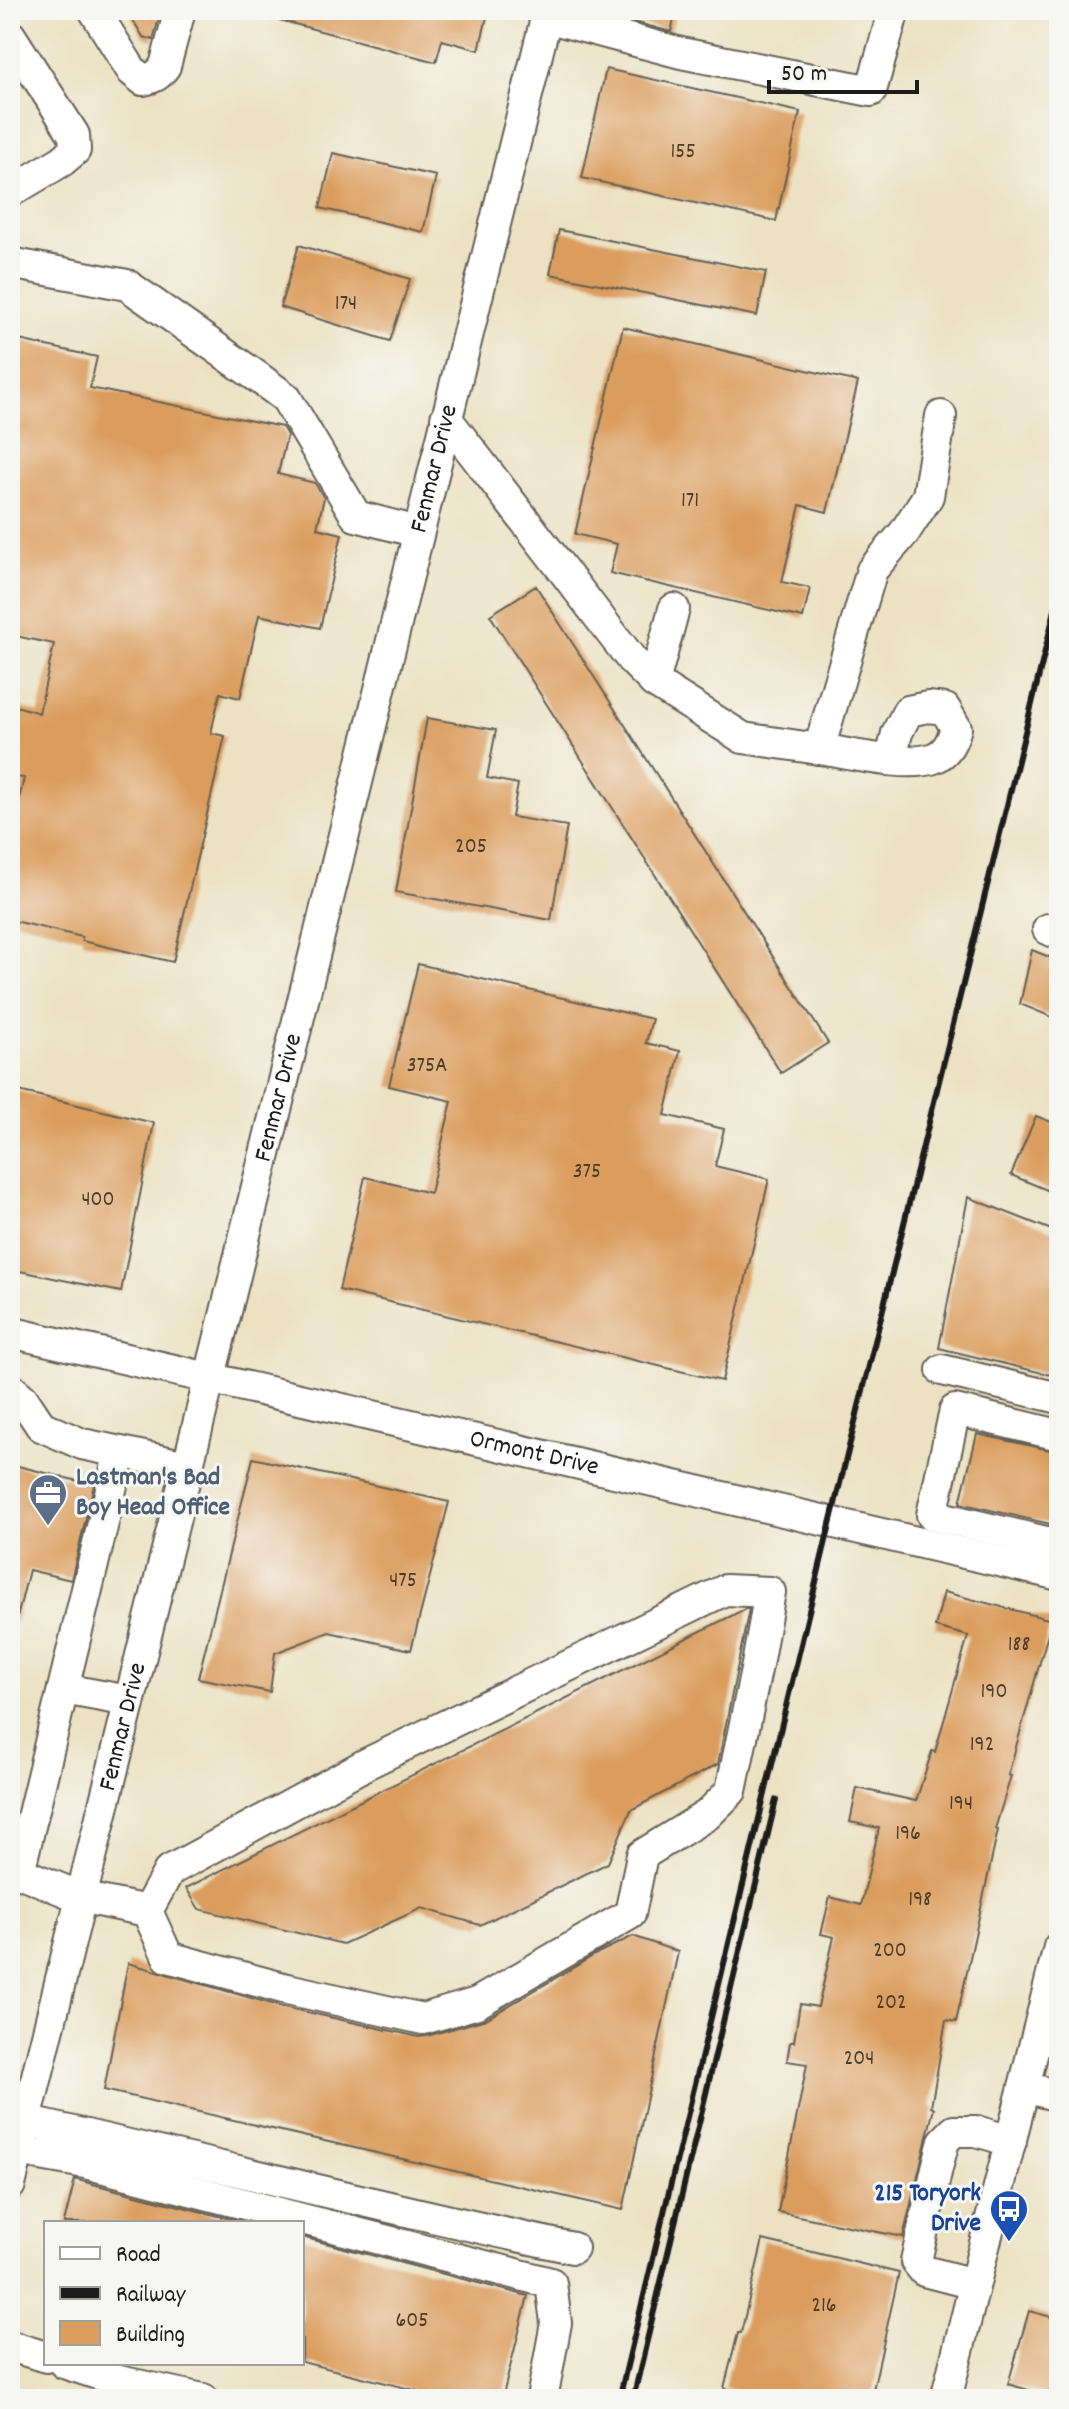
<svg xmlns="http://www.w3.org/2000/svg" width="1069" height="2409" font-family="Dekko,sans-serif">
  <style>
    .building { fill: #db9d5d }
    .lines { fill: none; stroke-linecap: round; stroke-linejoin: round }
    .minor-casing { stroke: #656156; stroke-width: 34 }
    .minor { stroke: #fff; stroke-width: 30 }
    .rail { stroke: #1c1c1c; stroke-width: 6 }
    .labels { text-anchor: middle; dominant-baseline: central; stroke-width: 6; stroke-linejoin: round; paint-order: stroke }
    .number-label { font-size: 22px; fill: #4c3c2c }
    .street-label { font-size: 26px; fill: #1c1c1c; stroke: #f6f6f2 }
    .service-label { font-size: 26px; font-weight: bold; fill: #4e5e75; stroke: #f6f6f2; text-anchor: start }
    .transit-label { font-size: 26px; font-weight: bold; fill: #164399; stroke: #f6f6f2; text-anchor: end }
  </style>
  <rect width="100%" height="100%" fill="#f6f6f2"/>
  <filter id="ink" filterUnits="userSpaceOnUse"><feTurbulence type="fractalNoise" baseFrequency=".0125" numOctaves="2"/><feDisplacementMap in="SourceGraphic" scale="16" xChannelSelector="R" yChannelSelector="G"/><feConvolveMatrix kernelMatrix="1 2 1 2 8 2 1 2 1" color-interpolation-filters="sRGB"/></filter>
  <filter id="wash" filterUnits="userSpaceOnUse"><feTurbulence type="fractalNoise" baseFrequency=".006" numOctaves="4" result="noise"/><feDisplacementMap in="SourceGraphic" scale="32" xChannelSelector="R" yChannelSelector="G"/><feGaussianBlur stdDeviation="1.8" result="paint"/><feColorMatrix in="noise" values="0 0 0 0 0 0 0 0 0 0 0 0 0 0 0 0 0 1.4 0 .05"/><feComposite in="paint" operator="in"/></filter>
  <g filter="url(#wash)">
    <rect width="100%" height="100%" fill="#ece2c3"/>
    <g id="blocks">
      <path class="building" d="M127 10H161L153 40 143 37Z
        M262 10H478L488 13 479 50 442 40 436 62 261 15Z
        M597 10H676L671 32 597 12Z
        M606 69 800 112 776 221 582 178Z
        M333 153 436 176 423 232 320 208Z
        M559 230 766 272 757 316 550 274Z
        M299 245 410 279 390 341 280 307Z
        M623 327 858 382 827 512 800 505 782 582 810 588 803 618 610 573 617 544 575 534Z
        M10 338 97 357 90 388 282 427 287 435 278 474 315 483 324 498 317 528 342 534 320 628 259 615 240 698 220 693 211 733 225 736 173 962 82 941V937L10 920V839L24 778 10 776V704L39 713 54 644 10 635Z
        M536 586 828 1043 781 1073 490 615Z
        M427 718 496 730 487 778 518 784 512 817 567 826 551 920 396 892Z
        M1032 950 1059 961V1020L1020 1004Z
        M418 964 652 1019 646 1043 680 1051 665 1115 724 1129 715 1166 769 1179 722 1381 339 1290 365 1177 430 1193 452 1101 389 1086Z
        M10 1089 154 1123 121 1292 10 1269Z
        M1036 1116 1059 1125V1195L1011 1175Z
        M968 1197 1059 1233V1377L939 1348Z
        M977 1434 1059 1452V1526L960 1503Z
        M253 1458 449 1502 411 1650 329 1632 275 1653 270 1692 198 1678Z
        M10 1464 94 1485 71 1580 29 1570 16 1622H10Z
        M944 1592 1052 1620 1008 1775 1011 1776 995 1829 998 1830 956 2022 946 2020 931 2107 934 2108 903 2237 778 2212 807 2064 787 2061 790 2042H794L800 2004 818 2007 834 1937 821 1934 830 1897 861 1905 879 1828 850 1822 857 1788 916 1801 932 1751 935 1752 968 1636 935 1627Z
        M745 1609H749L718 1764 631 1810 608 1863 480 1925 422 1908 343 1944 199 1909 186 1888Z
        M633 1936 678 1952 623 2210 104 2090 128 1963 279 2006 419 2037 427 2036 486 2019 600 1952Z
        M75 2179 81 2181 246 2223H64Z
        M302 2237 528 2296 502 2399H450L302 2362Z
        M763 2240 899 2273 871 2399H767L724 2388 738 2333H741Z
        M1029 2311 1059 2319V2399L1008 2384Z"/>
    </g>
  </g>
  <g filter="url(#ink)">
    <use href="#blocks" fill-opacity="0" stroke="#656156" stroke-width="2"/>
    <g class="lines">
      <defs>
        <g id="minor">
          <path d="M94 10 132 71 143 80C154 78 159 75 165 66L180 10"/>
          <path d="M546 17 681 53 871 91 894 10"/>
          <path d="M10 35 74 135 75 150 62 161 10 192"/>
          <path d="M10 263 127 285 259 378 286 398 356 516 418 532"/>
          <path d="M446 418 632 660 654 682 743 738 819 749 872 570 904 533 928 496 941 416"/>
          <path d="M654 682 674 609"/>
          <path d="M819 749C848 753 908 768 934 758 947 753 952 741 956 728L945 709 928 707 908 711 897 733 891 759"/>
          <path d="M1048 929 1059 934"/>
          <path id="s1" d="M10 1332 1059 1575"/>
          <path d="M942 1370 1059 1398"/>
          <path d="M10 1388 23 1399 41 1426 82 1444 187 1466"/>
          <path d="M1059 1435 955 1410 932 1515 1059 1545"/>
          <path d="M120 1452 19 1872 80 1897 147 1911 168 1957 283 1988 423 2019 477 2003 630 1914 642 1855 707 1815 731 1791 757 1665 770 1592 725 1590 368 1763 169 1871 147 1911"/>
          <path d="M63 1689 129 1701"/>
          <path d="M1024 2087 1059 2096"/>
          <path d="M25 2121C208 2162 390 2210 573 2248"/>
          <path d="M18 2151 85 2163 551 2283 556 2323 542 2399"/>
          <path id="s2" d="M10 2185 548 10"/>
          <path d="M974 2284 924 2271 916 2261 937 2168 944 2141 954 2131H976L1011 2141"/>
          <path d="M10 2346 46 2357"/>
          <path d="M64 2363 119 2381 203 2399"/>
          <path d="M946 2399 1059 1947"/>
        </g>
      </defs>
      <use href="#minor" class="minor-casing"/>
      <use href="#minor" class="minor"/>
      <path class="rail" d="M619 2399 830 1524 1059 594
        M633 2399 776 1800"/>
    </g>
  </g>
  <defs>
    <symbol id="office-pin" viewBox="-11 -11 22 30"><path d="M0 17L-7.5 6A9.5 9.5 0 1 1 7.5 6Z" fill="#5c6f8a" stroke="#f6f6f2"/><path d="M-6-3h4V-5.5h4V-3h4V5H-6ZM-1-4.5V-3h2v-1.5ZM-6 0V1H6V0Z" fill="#fff"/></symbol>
    <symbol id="bus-pin" viewBox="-11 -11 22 30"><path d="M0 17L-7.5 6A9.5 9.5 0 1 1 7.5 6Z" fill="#1a4fb4" stroke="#f6f6f2"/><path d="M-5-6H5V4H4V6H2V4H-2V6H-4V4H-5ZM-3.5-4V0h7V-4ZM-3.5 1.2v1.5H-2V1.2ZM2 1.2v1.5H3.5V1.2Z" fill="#fff"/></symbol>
  </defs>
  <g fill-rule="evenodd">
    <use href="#office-pin" x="26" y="1471" width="44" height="60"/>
    <use href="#bus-pin" x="987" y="2187" width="44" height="60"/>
  </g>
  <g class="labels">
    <g class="number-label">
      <text x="683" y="152">155</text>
      <text x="346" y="304">174</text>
      <text x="690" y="501">171</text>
      <text x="471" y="847">205</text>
      <text x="427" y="1066">375A</text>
      <text x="587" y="1172">375</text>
      <text x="98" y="1200">400</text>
      <text x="403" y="1581">475</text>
      <text x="1019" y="1645">188</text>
      <text x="994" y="1692">190</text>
      <text x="982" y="1745">192</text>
      <text x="961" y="1804">194</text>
      <text x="908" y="1834">196</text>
      <text x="920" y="1900">198</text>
      <text x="890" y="1951">200</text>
      <text x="891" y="2003">202</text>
      <text x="859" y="2059">204</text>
      <text x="824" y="2306">216</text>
      <text x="412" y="2321">605</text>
    </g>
    <g class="street-label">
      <text stroke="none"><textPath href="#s2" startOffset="1768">Fenmar Drive</textPath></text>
      <text stroke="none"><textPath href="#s2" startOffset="1120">Fenmar Drive</textPath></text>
      <text stroke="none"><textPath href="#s1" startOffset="538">Ormont Drive</textPath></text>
      <text stroke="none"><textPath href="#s2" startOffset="472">Fenmar Drive</textPath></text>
    </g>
    <g class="service-label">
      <text x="76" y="1478">Lastman's Bad<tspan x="76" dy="30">Boy Head Office</tspan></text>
    </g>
    <g class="transit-label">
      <text x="981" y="2194">215 Toryork<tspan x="981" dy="30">Drive</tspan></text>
    </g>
  </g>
  <rect width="1069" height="2409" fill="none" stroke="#f6f6f2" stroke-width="40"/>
  <rect x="44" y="2221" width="260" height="144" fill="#f6f6f2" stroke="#9f9f9c" stroke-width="2"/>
  <rect x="60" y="2247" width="40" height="12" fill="#ffffff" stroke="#9f9f9c" stroke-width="2"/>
  <text x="116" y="2261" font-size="24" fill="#1c1c1c">Road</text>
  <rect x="60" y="2287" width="40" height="12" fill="#1c1c1c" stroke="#9f9f9c" stroke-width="2"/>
  <text x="116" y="2301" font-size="24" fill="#1c1c1c">Railway</text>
  <rect x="60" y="2321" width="40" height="24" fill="#db9d5d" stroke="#9f9f9c" stroke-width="2"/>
  <text x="116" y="2341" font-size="24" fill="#1c1c1c">Building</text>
  <path d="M769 80v12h148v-12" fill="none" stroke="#1c1c1c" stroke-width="4"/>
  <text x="781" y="80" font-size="24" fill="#1c1c1c" stroke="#f6f6f2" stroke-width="6" paint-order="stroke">50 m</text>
</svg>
